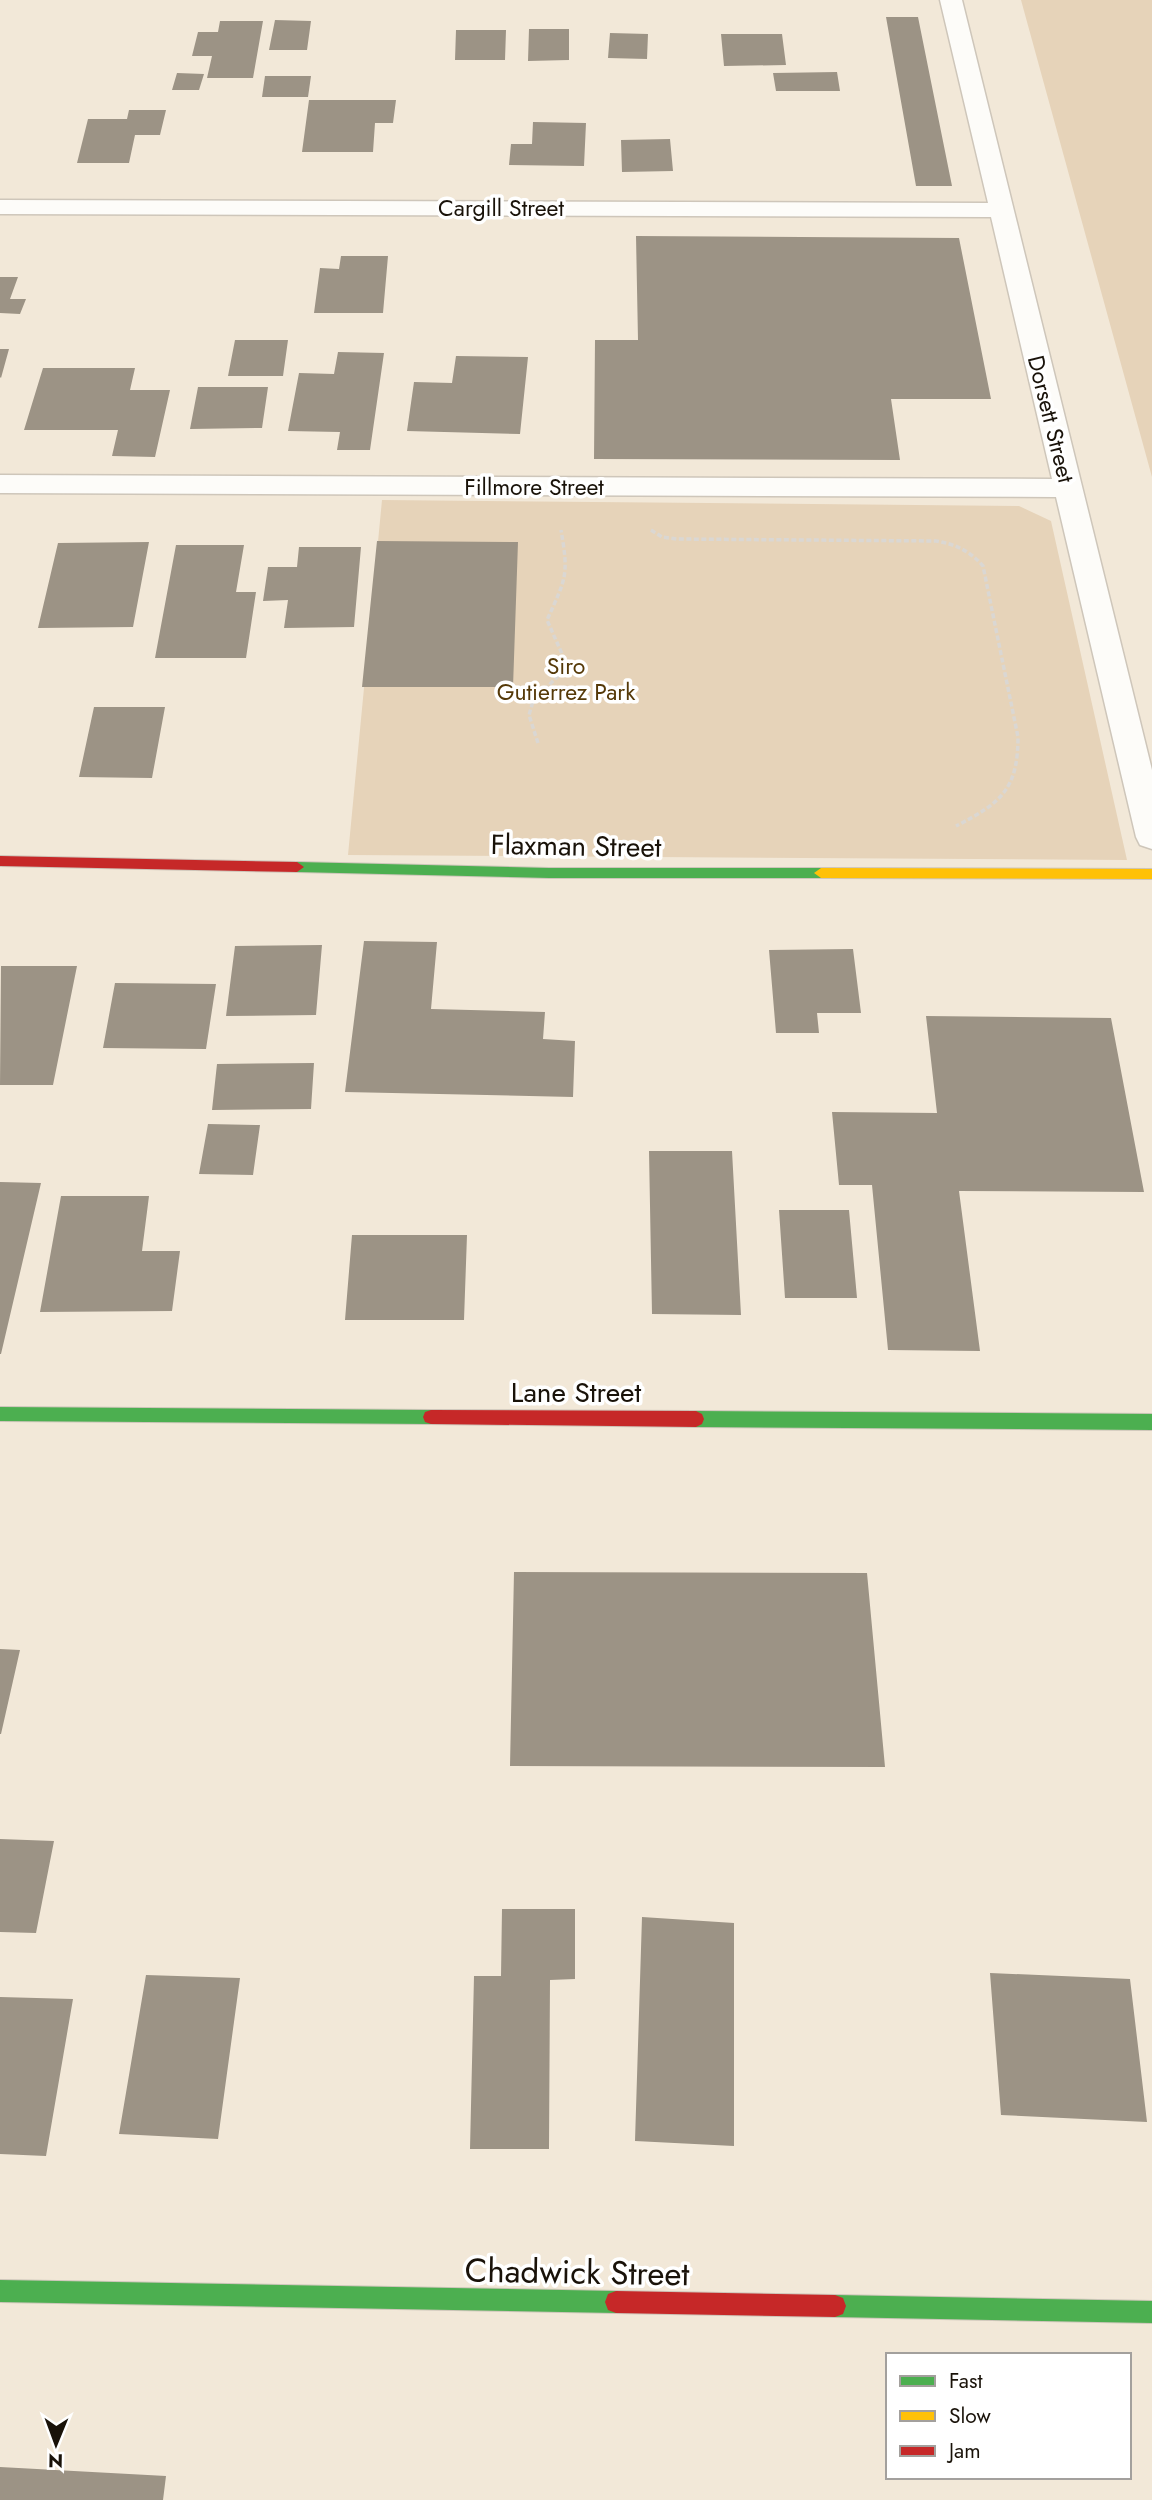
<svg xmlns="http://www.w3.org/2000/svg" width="1152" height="2500" font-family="Jost,sans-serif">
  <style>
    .green { fill: #e6d3b9 }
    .building { fill: #9c9385 }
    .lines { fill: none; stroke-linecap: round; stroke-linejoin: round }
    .street-casing { stroke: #cec6ba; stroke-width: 3 }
    .fast-casing { stroke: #cec6ba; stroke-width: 2 }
    .slow-casing { stroke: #cec6ba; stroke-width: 2 }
    .jam-casing { stroke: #cec6ba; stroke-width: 2 }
    .path { stroke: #dad7d3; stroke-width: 3.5; stroke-dasharray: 5 2.5; stroke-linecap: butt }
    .street { fill: #fdfcf9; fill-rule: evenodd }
    .fast { fill: #4caf50; fill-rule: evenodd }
    .slow { fill: #ffc107; fill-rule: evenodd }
    .jam { fill: #c62828; fill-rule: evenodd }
    .labels { text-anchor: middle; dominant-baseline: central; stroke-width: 7; stroke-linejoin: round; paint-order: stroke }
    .far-street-label { font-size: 23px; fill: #191209; stroke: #fff }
    .far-park-label { font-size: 23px; fill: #553908; stroke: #fff }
    .street-label { font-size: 28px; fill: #191209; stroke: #fff }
    .near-street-label { font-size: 33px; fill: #191209; stroke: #fff }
  </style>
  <rect width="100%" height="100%" fill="#f2e8d8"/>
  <path class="green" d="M1021 0H1152V477Z
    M382 500 1019 506 1051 521 1127 860 348 855Z"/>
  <path class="building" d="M886 17H918L952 186H916Z
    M275 20 311 21 307 50H269Z
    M220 21H263L253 78H207L212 56H192L198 32H218Z
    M529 29H569V60L528 61Z
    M456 30H506L505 60H455Z
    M610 33 648 34 647 59 608 58Z
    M721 34H782L786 65 724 66Z
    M837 72 840 91H776L773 73Z
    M177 73 204 74 199 90H172Z
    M265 76H311L308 97H262Z
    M309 100H396L393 123H375L373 152H302Z
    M129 110H166L160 135H135L129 163H77L88 119H127Z
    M533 122 586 123 584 166 509 165 511 144H532Z
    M670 139 673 171 622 172 621 140Z
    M636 236 959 238 991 399H891L900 460 594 459 595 340H638Z
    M341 256H388L383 313H314L320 268 339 269Z
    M0 277H18L10 299H26L20 314 0 313Z
    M235 340H288L283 376H228Z
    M0 349H9L1 378 0 377Z
    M338 352 384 353 370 450H337L340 432 288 431 299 373 334 374Z
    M456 356 528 357 520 434 407 431 414 382 452 383Z
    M43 368H135L130 390H170L155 457 112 456 118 430H24Z
    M198 387H268L262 428 190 429Z
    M377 541 518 542 513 687H362Z
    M149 542 133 627 38 628 58 543Z
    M176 545H244L236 592H256L246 658H155Z
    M299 547H361L354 627 284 628 288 600 263 601 268 567H297Z
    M94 707H165L152 778 79 777Z
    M364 941 437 942 431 1009 545 1012 543 1039 575 1041 573 1097 345 1092Z
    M322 945 316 1015 226 1016 235 946Z
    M853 949 861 1013H817L819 1033H776L769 950Z
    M1 966H77L53 1085H0Z
    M115 983 216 984 206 1049 103 1048Z
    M926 1016 1111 1018 1144 1192 959 1191 980 1351 888 1350 872 1185H839L832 1112 937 1113Z
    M314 1063 311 1109 212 1110 217 1064Z
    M208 1124 260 1125 253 1175 199 1174Z
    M649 1151H732L741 1315 652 1314Z
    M0 1182 41 1183 1 1354H0Z
    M61 1196H149L142 1251H180L172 1311 40 1312Z
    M779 1210H849L857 1298H785Z
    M352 1235H467L464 1320H345Z
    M514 1572 867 1573 885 1767 510 1766Z
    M0 1649 20 1650 1 1734H0Z
    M0 1839 54 1841 36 1933 0 1932Z
    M502 1909H575V1979L550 1980 549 2149H470L474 1976H501Z
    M642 1917 734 1923V2146L635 2141Z
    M990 1973 1130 1979 1147 2122 1001 2115Z
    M146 1975 240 1978 218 2139 119 2134Z
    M0 1997 73 1999 46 2156 0 2154Z
    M0 2467 166 2476 163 2500H0Z"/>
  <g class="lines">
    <defs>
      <path id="street" d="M940 0H962L1152 770V849L1140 845 1136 837 1056 497 0 493V475L1052 479 991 217 0 214V200L988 203Z"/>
      <path id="fast" d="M297 862 549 868H821L828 873 821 878H549L297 872 290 867Z
        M0 1407 431 1410 437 1412 439 1417 437 1422 431 1424 0 1421Z
        M696 1411 1152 1414V1430L696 1427 690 1424 688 1419 690 1414Z
        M0 2280 616 2291 624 2294 627 2302 624 2310 616 2313 0 2302Z
        M835 2295 1152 2301V2323L835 2317 827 2314 824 2306 827 2298Z"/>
      <path id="slow" d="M821 868 1152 869V879L821 878 814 873Z"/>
      <path id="jam" d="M0 856 297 862 304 867 297 872 0 866Z
        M431 1410 696 1411 702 1414 704 1419 702 1424 696 1427 431 1424 425 1422 423 1417 425 1412Z
        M616 2291 835 2295 843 2298 846 2306 843 2314 835 2317 616 2313 608 2310 605 2302 608 2294Z"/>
    </defs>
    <use href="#street" class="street-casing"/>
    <use href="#fast" class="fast-casing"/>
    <use href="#slow" class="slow-casing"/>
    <use href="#jam" class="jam-casing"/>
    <path class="path" d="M651 530 662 537 677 539 936 541C955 544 970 551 983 566L1018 737C1018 789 1001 803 956 826
      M538 743 529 715 533 701 564 670 563 656 547 620C566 578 569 576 561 530"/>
    <use href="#street" class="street"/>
    <use href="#fast" class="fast"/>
    <use href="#slow" class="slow"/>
    <use href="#jam" class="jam"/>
  </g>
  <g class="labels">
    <g class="far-street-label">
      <text x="501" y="208">Cargill Street</text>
      <text transform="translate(1051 419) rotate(76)">Dorsett Street</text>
      <text x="534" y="487">Fillmore Street</text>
    </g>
    <g class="far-park-label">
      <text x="566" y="666">Siro<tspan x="566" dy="26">Gutierrez Park</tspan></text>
    </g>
    <g class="street-label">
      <text transform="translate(576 846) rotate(1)">Flaxman Street</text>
      <text x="576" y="1392">Lane Street</text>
    </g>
    <g class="near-street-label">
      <text transform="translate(577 2272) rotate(1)">Chadwick Street</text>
    </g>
  </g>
  <rect x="886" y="2353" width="245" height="126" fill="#ffffff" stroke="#a3a09d" stroke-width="2"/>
  <rect x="900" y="2376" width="35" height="10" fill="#4caf50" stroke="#a3a09d" stroke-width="2"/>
  <text x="949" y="2388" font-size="21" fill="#191209">Fast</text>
  <rect x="900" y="2411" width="35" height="10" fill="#ffc107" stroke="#a3a09d" stroke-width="2"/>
  <text x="949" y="2423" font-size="21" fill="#191209">Slow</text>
  <rect x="900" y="2446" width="35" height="10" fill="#c62828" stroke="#a3a09d" stroke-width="2"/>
  <text x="949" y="2458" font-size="21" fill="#191209">Jam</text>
  <g transform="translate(56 2444) rotate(181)" stroke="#ffffff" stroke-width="5" paint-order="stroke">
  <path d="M0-5L12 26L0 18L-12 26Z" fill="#191209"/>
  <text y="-10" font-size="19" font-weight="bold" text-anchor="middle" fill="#191209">N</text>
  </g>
</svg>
